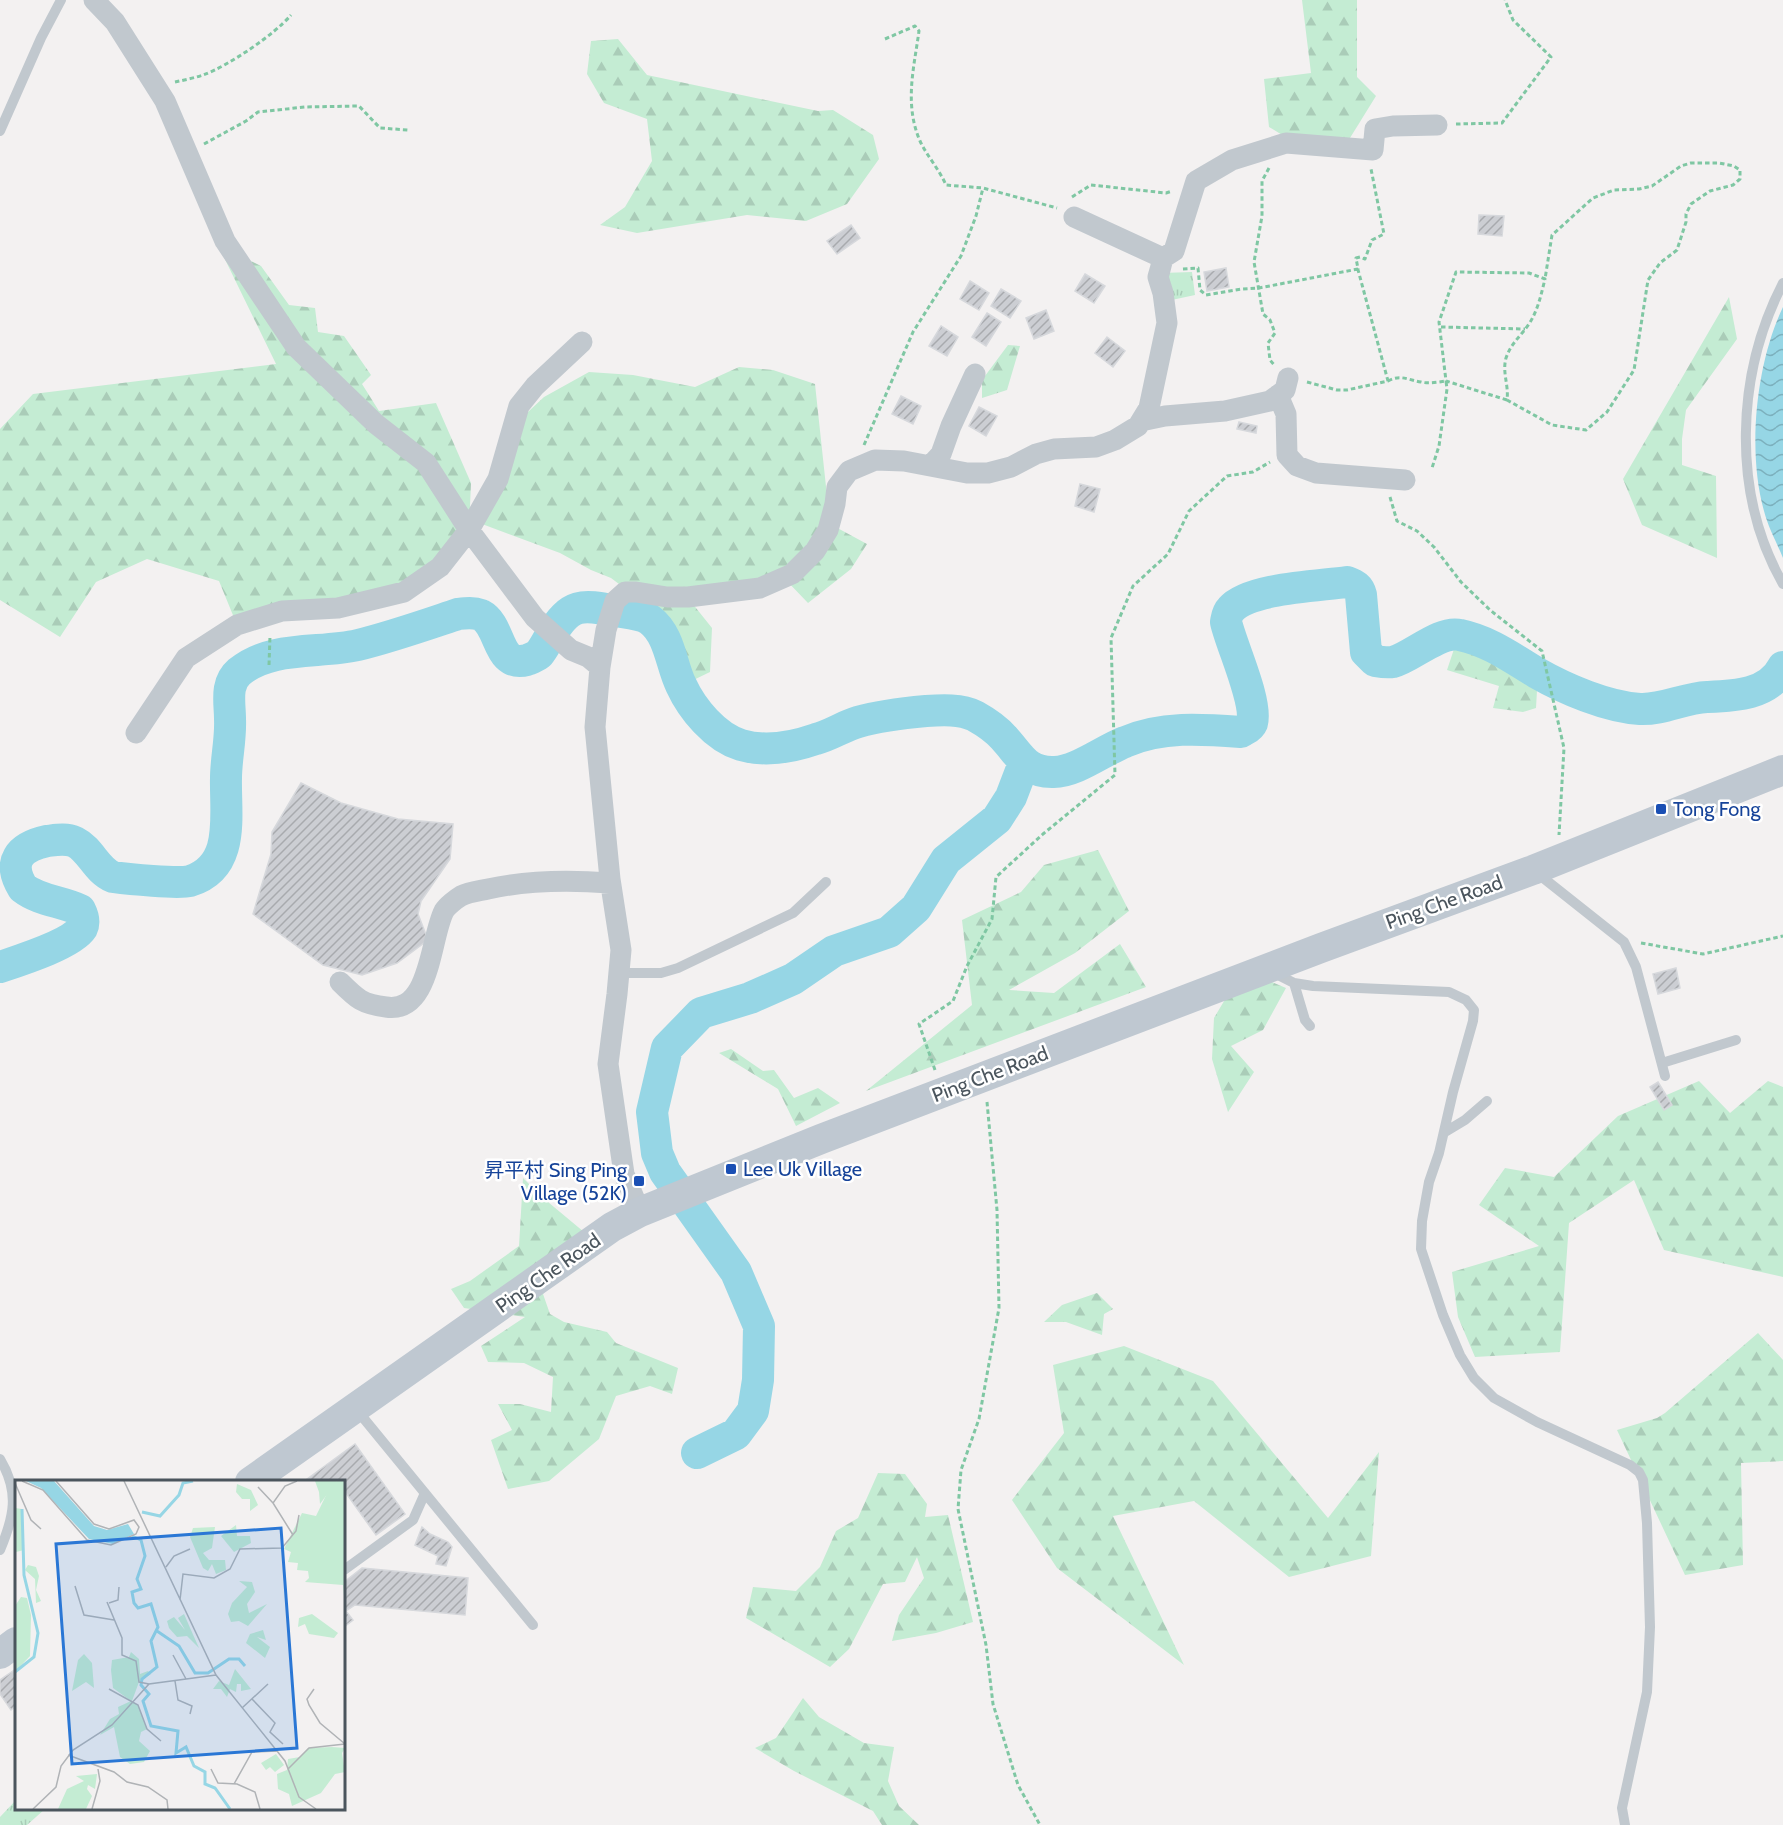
<svg xmlns="http://www.w3.org/2000/svg" width="1783" height="1825" font-family="Cabin,'Noto Sans SC',sans-serif">
  <style>
    .grass { fill: url(#grass-tufts) }
    .forest { fill: url(#forest-firs) }
    .water { fill: url(#water-waves) }
    .lines { fill: none; stroke-linecap: round; stroke-linejoin: round }
    .river { stroke: #96d6e5; stroke-width: 32 }
    .building { fill: url(#building-hatch); stroke: #d6d8dc; stroke-width: 1.5 }
    .path { stroke: #7fc7a3; stroke-width: 3; stroke-dasharray: 4.5 3; stroke-linecap: butt }
    .lane { stroke: #c1c8ce; stroke-width: 10 }
    .street { stroke: #c1c8ce; stroke-width: 21 }
    .secondary { stroke: #bfc8d1; stroke-width: 30 }
    .transit-dot { fill: #1a4fb4; stroke: #fff; stroke-width: 2 }
    .labels { text-anchor: middle; dominant-baseline: central; stroke-width: 5; stroke-linejoin: round; paint-order: stroke }
    .transit-label { font-size: 20px; fill: #164399; stroke: #fff; text-anchor: start }
    .street-label { font-size: 20px; fill: #4b555d; stroke: #fff }
    .inset-river { fill: none; stroke: #96d6e5; stroke-width: 3 }
    .inset-road { fill: none; stroke: #b0b3b6; stroke-width: 1.5 }
    .view { fill: #2a77d5; fill-opacity: 0.15; stroke: #2a77d5; stroke-width: 3 }
    .inset-edge { fill: none; stroke: #4b555d; stroke-width: 3 }
  </style>
  <defs>
    <pattern id="grass-tufts" width="24" height="20" patternUnits="userSpaceOnUse" patternTransform="scale(1.5)"><rect width="24" height="20" fill="#c4ecd3"/><path d="M3 7l-1-3M5 7V3M7 7l1-3M15 17l-1-3M17 17v-4M19 17l1-3" fill="none" stroke="#aaccb8"/></pattern>
    <pattern id="forest-firs" width="22" height="20" patternUnits="userSpaceOnUse" patternTransform="scale(1.5)"><rect width="22" height="20" fill="#c4ecd3"/><path d="M5 1l3.5 6h-7zM16 11l3.5 6h-7z" fill="#aaccb8"/></pattern>
    <pattern id="water-waves" width="16" height="10" patternUnits="userSpaceOnUse" patternTransform="scale(1.5)"><rect width="16" height="10" fill="#96d6e5"/><path d="M0 5q4-4 8 0t8 0" fill="none" stroke="#7cb0bd"/></pattern>
    <pattern id="building-hatch" width="6" height="6" patternUnits="userSpaceOnUse" patternTransform="scale(1.5)"><rect width="6" height="6" fill="#ccced3"/><path d="M-1 1l2-2M0 6l6-6M5 7l2-2" fill="none" stroke="#a8aaae"/></pattern>
  </defs>
  <rect width="100%" height="100%" fill="#f3f1f1"/>
  <path class="grass" d="M1192 272 1195 295 1167 301 1162 273Z
    M16 1800V1808L45 1809 27 1825H0V1817Z"/>
  <path class="forest" d="M1302 0H1357V77L1376 96 1345 146 1315 155 1269 127 1264 79 1311 73Z
    M618 39 647 75 818 111 833 110 873 135 879 159 847 204 806 221 747 215 637 233 600 225 625 207 652 161 647 119 604 103 587 74 591 41Z
    M218 245 261 266 289 305 315 308 318 332 344 336 371 375 362 384 379 411 436 403 471 483 469 530 395 594 237 625 219 581 147 559 96 582 60 637 0 600V429L33 394 276 364Z
    M1729 297 1737 339 1686 410 1682 439V465L1716 476 1717 558 1642 525 1623 479Z
    M1008 345 1020 346 1007 390 982 398V380Z
    M739 367 773 370 815 384 830 524 867 544 851 569 808 603 784 578 688 598 712 628 710 672 681 686C675 668 666 628 647 619 641 615 631 614 624 612L623 587 611 578 591 570 560 553 474 521 513 426 544 397 589 372 633 375 695 387Z
    M1459 634 1504 651 1538 673 1536 708 1523 712 1493 708 1499 686 1447 670Z
    M1098 850 1129 911 1075 953 1009 990 1054 993 1120 944 1146 987 866 1091 972 1005 962 920 1021 892 1044 865Z
    M1265 979 1286 988 1263 1030 1231 1046 1254 1072 1228 1112 1212 1059 1214 1018 1230 991Z
    M731 1049 763 1071 774 1070 794 1098 818 1088 840 1103 796 1126 778 1089 719 1053Z
    M1699 1081 1730 1113 1768 1081 1783 1087V1277L1664 1250 1634 1180 1569 1223 1560 1352 1475 1357 1458 1317 1452 1272 1539 1246 1479 1205 1505 1168 1554 1177 1618 1116Z
    M523 1178 542 1197 590 1237 543 1294 550 1314 564 1322 607 1332 616 1343 678 1368 672 1394 650 1386 616 1396 599 1439 549 1481 508 1489 491 1440 512 1430 498 1404H520L551 1412 553 1377 524 1363 488 1362 481 1346 525 1317 464 1308 451 1289 470 1281 519 1246Z
    M1097 1293 1113 1309 1104 1314 1102 1335 1066 1322H1044L1062 1305Z
    M1758 1333 1783 1360V1461L1741 1463 1743 1565 1685 1575 1617 1430 1657 1418 1665 1413Z
    M1124 1346 1213 1381 1328 1518 1379 1452 1371 1556 1289 1577 1194 1501 1113 1516 1184 1665 1057 1568 1012 1500 1064 1433 1053 1365Z
    M878 1473 905 1474 927 1504 925 1517 948 1515 973 1622 936 1633 892 1641 899 1615 924 1578 917 1557 905 1582 883 1584 849 1649 830 1667 746 1618 753 1587 796 1591 820 1567 836 1531 858 1518Z
    M803 1698 819 1717 864 1743 894 1747 888 1781 899 1806 919 1825H882L873 1811 794 1771 755 1748 776 1738Z"/>
  <path class="water" d="M1783 307V558C1777 543 1768 527 1764 511 1747 451 1756 363 1783 307Z"/>
  <g class="lines">
    <path class="river" d="M0 967C18 961 72 944 82 928 85 922 83 916 80 910 61 901 40 901 23 888 7 862 19 847 47 841 56 840 66 838 75 842 91 850 96 870 113 877 128 879 178 884 190 881 236 867 225 815 226 778 226 759 231 739 230 719 230 703 225 684 239 672 271 645 320 654 358 645 391 637 425 625 458 614 466 613 473 612 481 615 502 626 496 668 527 660 532 658 535 657 539 654 544 648 547 641 551 635 570 603 582 604 615 611 626 613 642 614 650 620 670 635 671 665 681 685 692 709 715 737 741 745 765 752 793 747 816 739 831 735 844 726 858 722 879 716 904 713 926 711 942 710 961 709 975 716 984 721 997 730 1004 738 1020 755 1026 773 1054 772 1076 772 1104 750 1125 742 1161 726 1202 729 1241 732 1245 729 1250 728 1252 723 1258 702 1231 645 1226 622 1227 617 1227 613 1231 609 1249 588 1320 586 1347 582 1355 585 1359 587 1361 595L1366 652 1375 661C1381 662 1387 663 1393 662 1412 657 1440 630 1460 635 1489 641 1512 658 1537 673 1565 689 1607 707 1640 709 1663 710 1684 698 1707 697 1734 696 1769 695 1783 667
      M697 1453 736 1434 753 1411 758 1380 759 1326 736 1272 665 1172 657 1153 652 1112 667 1048 701 1013 750 998 793 979 834 951 889 932 916 908 946 860 997 819 1011 797 1024 763"/>
  </g>
  <path class="building" d="M1479 215 1504 216 1502 236 1478 234Z
    M851 225 860 238 837 254 827 241Z
    M1226 268 1229 287 1207 291 1204 272Z
    M1085 274 1105 286 1094 303 1075 291Z
    M970 281 989 293 979 310 960 299Z
    M1001 289 1021 301 1010 318 991 306Z
    M1046 310 1054 331 1034 339 1026 318Z
    M987 313 1001 322 986 346 972 337Z
    M941 326 958 337 947 356 929 346Z
    M1107 337 1125 351 1113 367 1095 353Z
    M901 396 921 406 913 424 892 414Z
    M979 407 997 416 986 436 969 426Z
    M1239 422 1257 426 1256 433 1237 429Z
    M1080 484 1100 489 1094 512 1075 506Z
    M301 783 341 803 398 819 453 824 450 859 421 901 418 914 428 940 397 963 362 975 323 965 253 914 271 854 272 832Z
    M1676 968 1680 988 1658 994 1653 974Z
    M1658 1082 1672 1105 1664 1110 1650 1087Z
    M355 1444 405 1514 376 1535 346 1493 344 1494V1482H303Z
    M422 1527 430 1534 448 1542 452 1547 446 1566 436 1564 438 1556 415 1545Z
    M362 1568 468 1578 465 1615 355 1605 346 1611 353 1620 344 1627V1582Z
    M16 1669V1706L11 1710 0 1694V1680Z"/>
  <g class="lines">
    <path class="path" d="M885 39 915 26 919 31C914 68 904 104 920 141 927 156 939 169 946 185L983 188 1057 208
      M175 82C184 80 194 78 203 75 228 66 274 35 291 15
      M1456 124 1502 123 1551 57 1513 20 1505 0
      M204 144 246 121 258 112 305 107 359 106 380 128 408 130
      M1269 168 1262 181V216L1254 262 1263 314 1270 320 1275 333 1268 343 1270 360 1275 366
      M1072 197 1091 185 1166 193 1172 191
      M1183 269 1198 268 1200 290 1206 295 1242 289 1259 288 1358 269 1356 258 1360 257 1365 259 1372 240 1384 234 1371 169
      M1441 327 1525 329
      M1388 381C1400 374 1408 380 1421 382 1429 384 1438 382 1446 381L1447 389 1439 446 1432 468
      M1307 382 1337 390H1347L1388 381 1357 266
      M1507 400 1446 381 1439 322 1456 272 1529 273 1545 279C1541 295 1538 310 1529 324 1521 336 1511 343 1506 358 1502 373 1509 385 1507 400L1552 425 1586 430 1607 412 1634 370 1648 280 1660 263 1677 250 1686 222V214L1691 204 1710 191 1733 185 1740 179V170L1734 166 1719 163H1691L1681 166 1652 186 1639 189 1614 190 1593 198 1552 235 1545 279
      M864 445 913 332 961 256 976 216 983 188
      M1390 497 1397 521 1417 531 1434 547 1461 582 1490 610 1542 651 1564 748 1559 835
      M269 665 270 636
      M1641 943 1703 954 1783 936
      M935 1070 919 1024 953 1001 967 966 992 919 996 877 1043 834 1115 775 1111 638 1133 586 1168 554 1189 511 1227 476 1253 472 1270 462
      M987 1102 997 1210 999 1308 979 1419 961 1470 958 1509 986 1645 993 1704 1018 1785 1040 1825"/>
    <path class="lane" d="M0 131 41 38 61 0
      M1783 283C1736 374 1731 493 1783 584
      M1537 873 1624 942 1636 967 1665 1076
      M1272 972 1294 983 1313 986 1449 992 1466 1000 1474 1010 1473 1021 1453 1092 1439 1153 1429 1182 1422 1221 1421 1249 1443 1315 1460 1355 1474 1378 1494 1398 1537 1422 1630 1465 1639 1472 1643 1480 1647 1523 1650 1627 1647 1692 1622 1808 1625 1825
      M619 973H661L678 968 793 913 826 882
      M1294 983 1305 1020 1310 1026
      M1662 1063 1736 1040
      M1445 1132 1465 1120 1487 1101
      M356 1409 533 1625
      M0 1459C20 1492 14 1517 0 1550
      M344 1570 413 1520 425 1493"/>
    <path class="street" d="M94 0 115 22 165 101 225 241 296 347 376 424 426 463 469 530 535 618 571 650 588 657 600 667 595 727 610 879 621 950 617 994 608 1064 624 1174 640 1212
      M1074 217 1163 258
      M1278 395 1286 414 1287 455 1297 466 1316 473 1405 480
      M1141 421 1165 416 1225 411 1270 401 1285 390 1288 378
      M931 465 941 454 951 426 975 374
      M600 667 606 630 615 601 625 592H636L667 597H688L760 588 792 574 815 551 828 530 835 504 837 487 849 471 875 460 904 461 967 473H988L1011 467 1036 454 1054 449 1096 447 1115 440 1138 426 1149 408 1167 323 1163 293 1158 277 1160 270 1163 258 1174 251 1196 181 1232 160 1286 143 1373 150 1375 129 1393 126 1437 125
      M136 733 186 658 237 625 282 611 338 608 404 592 440 567 469 530 498 479 519 406 535 386 582 342
      M340 982C357 999 362 1004 386 1007 431 1014 430 938 444 911 447 906 456 899 461 896 469 892 479 891 488 889 528 880 570 880 610 883"/>
    <path class="secondary" d="M250 1482 612 1227 640 1212 821 1139 1321 948 1533 870 1783 770
      M0 1654 16 1642"/>
  </g>
  <g class="transit-dot">
    <rect x="1655" y="803" width="12" height="12" rx="3"/>
    <rect x="725" y="1163" width="12" height="12" rx="3"/>
    <rect x="633" y="1175" width="12" height="12" rx="3"/>
  </g>
  <g class="labels">
    <g class="transit-label">
      <text x="1673" y="809">Tong Fong</text>
      <text x="743" y="1169">Lee Uk Village</text>
      <text x="627" y="1170" text-anchor="end">昇平村 Sing Ping<tspan x="627" dy="23">Village (52K)</tspan></text>
    </g>
    <g class="street-label">
      <text transform="translate(1444 902) rotate(-20)">Ping Che Road</text>
      <text transform="translate(990 1074) rotate(-21)">Ping Che Road</text>
      <text transform="translate(548 1273) rotate(-35)">Ping Che Road</text>
    </g>
  </g>
  <g transform="translate(15 1480)">
    <rect width="330" height="330" fill="#f3f1f1"/>
    <path d="M322 1H330V127L328 105 290 102 294 98 293 91 282 90 283 83 273 82 276 72 269 69 287 33 301 36 316 5ZM0 28 7 29 9 70 1 72ZM6 117 12 118 16 135 15 176 0 192V126ZM261 274 269 285 260 292 255 287 251 290 246 283Z" fill="#c4ecd3"/>
    <path d="M300 1H322L305 24 304 12ZM222 4 236 10 243 25 235 31V19H227L221 12ZM221 45 222 56H235L236 63 219 72 206 56ZM200 47 197 68 188 73 194 80H210L211 90 201 94 197 84 193 91 188 88 175 57 178 48ZM13 85 21 87 24 96 21 110 26 121 21 123 20 99 10 90ZM224 101 237 102 240 112 232 124 234 133 252 124 233 146 224 141 216 142 213 134 217 123 232 107ZM169 134 176 150 184 168 172 156 162 157 154 148 152 141 159 137 170 150 163 138ZM297 134 323 153 319 158 294 154 290 144 283 147 284 138ZM248 150 251 160 242 157 255 167 250 178 231 163 235 154ZM116 172 124 179 125 194 133 191 136 194 124 202 117 221 123 225 132 249 126 252 124 261 135 271 129 282 115 284 105 277 99 247 85 255 95 239 104 234 103 227 116 221 98 208 96 190 97 180 114 177ZM69 174 77 183 79 208 71 202 57 211 63 180ZM220 189 236 209 226 211V204H222L221 212 215 209 212 217 206 209H198L204 201 214 205ZM317 267 330 268 327 273 330 292 320 294 306 313 277 326 274 314 263 309 262 294 272 290 273 279 285 277 293 268ZM82 294 80 309 73 305 72 309 77 316 71 329H43L52 309 69 301 61 296Z" fill="#c4ecd3"/>
    <path d="M11 1H39L79 46 92 50 113 44 119 54 98 64 74 59 26 8Z" fill="#96d6e5"/>
    <path class="inset-river" d="M127 32 145 36 164 15 168 3 178 1M117 56 126 60 130 76 122 99 126 109 117 112 119 123 123 128 136 124 143 147 136 161 142 187 127 199 126 205 134 214 128 221 136 246 163 251 161 273 171 267 179 286 190 292V304L200 308 215 329M142 151 164 166 180 193H193L214 179H224L230 186M0 192 19 177 23 153 9 95 7 29"/>
    <path class="inset-road" d="M7 1 28 10 72 60 96 65 121 54 124 47 119 40 94 49 79 44 41 1M109 1 201 195 270 281 284 317 301 329M0 3 16 40 26 49M243 7 258 23M278 55 258 23 270 6 282 1M151 87 159 76 175 69M60 106 69 135 99 140M165 120 168 94 199 98 215 89 225 69 267 68 281 51 284 35M92 122 107 158V175L121 181 124 202 134 204M94 123 103 120 104 107M158 175 171 199M160 201 163 220 177 226 175 234M94 209 123 225 132 249 146 261M299 209 292 219 294 225 305 243 330 264M237 219 260 243 255 252 268 264M227 228 253 204M53 275 99 292 112 302 133 307 152 320 153 329M196 289 203 303 222 304 240 312 245 329M273 289 294 268 330 264M219 304 237 272 262 271M18 329 41 307 46 286 58 270 97 245 134 204 201 195M77 329 85 301 83 289"/>
    <path class="view" d="M266 48 282 268 57 284 41 64Z"/>
    <rect width="330" height="330" class="inset-edge"/>
  </g>
</svg>
